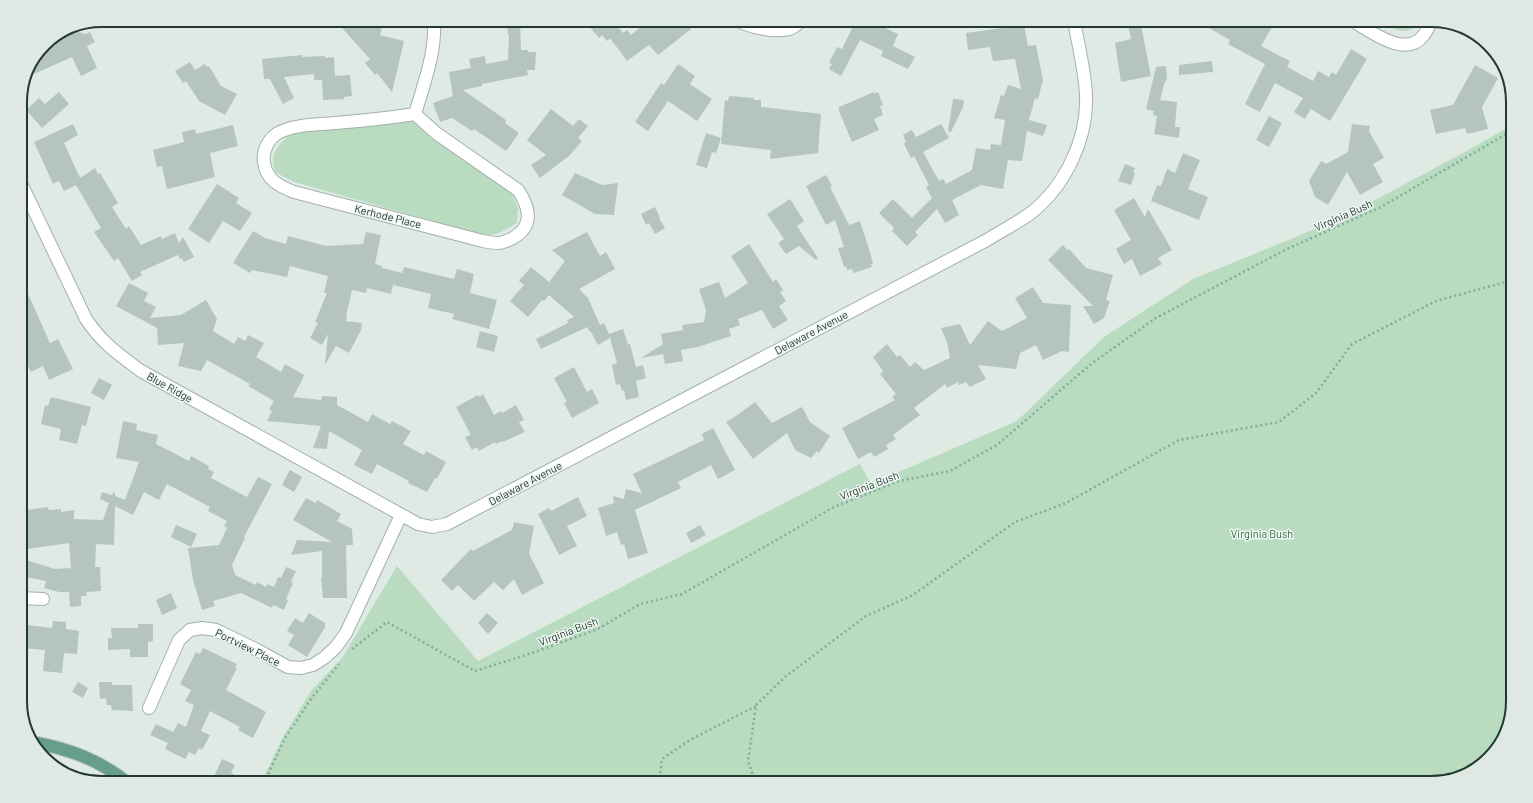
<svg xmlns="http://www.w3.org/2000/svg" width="1533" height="803" font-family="Barlow,sans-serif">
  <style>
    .green { fill: #b9dbbf }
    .building { fill: #b5c5bd }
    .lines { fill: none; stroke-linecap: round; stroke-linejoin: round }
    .minor-casing { stroke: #a2b1ab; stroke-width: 14 }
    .major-casing { stroke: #bcc4c1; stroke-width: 14 }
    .path { stroke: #81ad9b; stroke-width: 2.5; stroke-dasharray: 2 3; stroke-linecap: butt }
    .minor { stroke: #fff; stroke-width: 12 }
    .major { stroke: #659e8b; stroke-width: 12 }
    .labels { text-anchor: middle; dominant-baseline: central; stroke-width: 3; stroke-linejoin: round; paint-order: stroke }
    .street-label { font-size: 11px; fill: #213931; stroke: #f0f7f3 }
    .park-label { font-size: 11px; fill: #2d6f41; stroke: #f0f7f3 }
    .rim { fill: none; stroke: #213931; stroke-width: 2 }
  </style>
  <rect width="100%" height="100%" fill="#dfeae4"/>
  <path class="green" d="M1379 20H1425V22C1403 36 1400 32 1379 20Z
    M413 121 510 190 518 208 517 223 499 233 487 236 294 182 275 172C270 151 277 147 291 133Z
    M1513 124V701L1504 738 1472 772 1431 783H261L283 737 311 691 342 658 397 566 478 661 860 464 871 484 1017 421 1104 337 1193 279 1342 218 1483 142Z"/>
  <path class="building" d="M335 20H376L375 26 382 28 380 35 404 41 392 92 377 73 375 75 365 63 370 59Z
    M507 20H520L521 50H528V52H536L535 70H527L528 75 482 84V86L463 90 506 120 505 123 519 133 506 151 474 129 472 131 452 118 440 122 433 103 453 96 449 72 471 68 469 59 485 56 486 64 508 60 509 35H508Z
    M584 20H612L623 33 627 30 631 35 649 20H684L691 29 658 55 649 45 627 61 610 38 607 41 602 35 599 38Z
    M856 20H868L898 34 893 46 915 57 908 69 881 56 883 51 860 40 841 76 829 69 832 64 829 63 837 47 842 49Z
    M1127 20H1140L1151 76 1121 82 1115 43 1131 39Z
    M1195 20H1276L1261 46 1290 61 1287 67 1313 81 1318 71 1329 77 1332 72 1336 75 1351 49 1367 59 1330 121 1311 109 1305 119 1294 112 1303 98 1275 83 1260 112 1245 104 1265 64 1228 44 1230 40Z
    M1024 25 1028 46 1036 45 1043 80 1038 99 1035 98 1029 120 1047 125 1043 136 1027 131 1022 161 1008 160 1003 189 981 185 952 200 959 215 945 223 937 209 915 232 918 235 907 246 892 231 894 228 879 213 893 199 912 218 932 198 926 187 929 185 914 156 911 158 904 144 906 142 903 135 912 130 916 137 941 124 949 138 923 152 939 181 943 179 946 184 972 170 976 148 990 150 991 144 1001 145 1005 120 994 118 1001 95 1004 96 1008 85 1021 89 1015 59 993 61 990 47 968 50 966 33Z
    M66 29 86 34 90 32 95 42 87 46 97 68 81 76 72 57 25 78 28 66 44 44Z
    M302 55V57L325 56V58L334 57 335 76 350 75 352 96 344 97V99L323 100 322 80H314V74L284 77 294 98 283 104 270 79H264L262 59Z
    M1212 61 1213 72 1179 75V65Z
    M190 62 195 70 205 64 207 67 209 66 221 86 237 94 225 115 199 101 186 81 183 83 175 71Z
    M678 64 695 76 690 84 712 99 697 121 668 101 648 131 635 122 661 83 664 85Z
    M1475 65 1498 78 1482 107 1488 129 1467 134 1465 128 1436 134 1430 110 1453 105Z
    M1166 66 1167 80 1165 81 1160 100 1177 102 1175 127H1180L1179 138 1154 134 1157 116 1153 115 1154 111 1146 109 1156 67Z
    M59 92 69 104 42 128 26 110 39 98 45 104Z
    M874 92V94L878 92 883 105 880 106 883 115 874 119 879 130 852 142 839 111V107Z
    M729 96 754 98V100H761V107L821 114 818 153 770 159 771 150 721 144 725 100 728 101Z
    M953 99 964 100 963 107 951 132 948 131Z
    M551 109 573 126 579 119 588 126 578 138 582 141 569 156 540 178 531 165 546 155 527 140Z
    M1269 116 1282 123 1269 147 1256 140Z
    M73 124 78 135 64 143 80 178 95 168 98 174 100 173 118 203 112 207 126 229 129 226 141 245 161 236 162 239 175 233 179 243 183 237 194 257 184 262 182 258 180 259 178 255 140 272 142 275 132 281 118 258 114 261 94 232 101 228 76 185 64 191 59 181 53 184 34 142Z
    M1352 124 1370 126 1369 131 1384 158 1373 164 1383 182 1360 195 1347 172 1328 205 1315 197 1309 181 1321 161 1326 164 1348 152Z
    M233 125 238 146 210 153 215 177 167 189 162 166 157 167 153 150 184 142 182 132 195 129 196 134Z
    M706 133 721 138 716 153 712 152 707 168 696 165Z
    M1183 153 1200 160 1188 189 1208 197 1199 220 1151 201 1157 185 1161 186 1167 169 1175 173Z
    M1125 164 1135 168 1133 172 1135 173 1131 185 1118 181Z
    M575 173 602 185 618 183 614 215 595 214 562 195Z
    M826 175 832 186 830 187 849 225 860 221 870 252 873 264H871L872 267 854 273 852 269 847 270 846 266 844 267 838 248 844 247 835 220 826 225 806 186Z
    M217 184 239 198 236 203 252 213 240 231 223 221 209 243 188 229Z
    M1134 198 1145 217 1148 209 1172 250 1158 258 1162 264 1140 276 1132 259 1124 264 1116 249 1131 240 1114 210Z
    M790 199 804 221 797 226 818 258 816 260 799 246 786 254 778 243 784 239 767 214Z
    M655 207 660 218H659L665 228 655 234 649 223 646 225 641 214Z
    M253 231 265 238 286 244 288 236 326 246 363 244 366 232 381 235 375 264 382 266V268L402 273 404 267 454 279 457 269 474 274 470 293 497 300 489 329 452 319 454 314 428 308 431 294 393 285 391 294 367 288 366 293 352 290 346 316H347L346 321 362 323 361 330 349 353 336 346 325 365 328 334 322 345 310 338 318 323 315 322 327 293H324L328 276 290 266 287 277 252 270 250 273 233 263Z
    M587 232 600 256 606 252 615 269 579 289 588 298 600 325 604 323 609 334 623 329 628 344H630L636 367 643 365 646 378 636 381 639 397 626 400 624 390 622 391 620 384 616 385 612 365 617 363 610 338 598 345 591 332H590L587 327 541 349 536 339 568 323 567 320 574 317 549 295 544 301 542 300 528 317 510 301 524 285 519 281 531 267 549 282 565 261 552 250Z
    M749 244 773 282 776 279 783 290 780 292 786 301 779 306 788 320 773 329 762 310 738 319 740 325 729 329 731 336 698 347 681 350 683 361 665 364 663 354 641 358 663 344 661 334 683 330 682 325 704 322 706 310 699 289 719 282 725 298 748 283 731 256Z
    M1063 245 1067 250 1069 249 1086 268 1113 275 1106 300 1110 301 1104 318 1094 324 1083 306H1093L1048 260Z
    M20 276 50 343 58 339 73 369 49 380 43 366 31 372 20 350Z
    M129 283 148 293 144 301 156 307 150 318 181 315 206 300 217 319 213 331 234 344 238 337 245 341 248 335 264 343 256 357 281 372 285 364 304 375 302 380 293 397 321 400 322 396 337 397V405L368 422 372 414 390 424 392 421 411 431 403 444 424 455 426 451 446 462 437 479 435 478 427 492 408 483 409 481 377 464 372 474 354 465 362 450 329 431 327 449 313 448 321 426 267 421 272 411 269 409 274 401 248 386 250 384 207 360 201 371 178 366 184 343 158 345 157 328 116 306Z
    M1033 287 1043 303 1071 305 1069 352 1062 351 1043 360 1036 345 1020 353 1016 369 978 365 986 379 970 387 966 382 959 385 958 382 947 388 945 384 914 408 920 415 893 435 896 439 886 445 888 449 874 457 871 452 858 459 842 428 895 400 892 397 896 394 880 374 883 371 873 357 887 344 897 357 900 355 910 367 915 362 924 370 950 358 947 342 941 328 960 324 970 345 988 321 1002 331 1027 318 1015 298Z
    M480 331 498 336 494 352 476 347Z
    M574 367 587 392 592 389 599 403 572 418 564 403 567 402 554 378Z
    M99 378 112 385 104 400 91 393Z
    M483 394 494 415 501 411 502 413 516 405 524 420 519 422 525 432 503 442 502 441 496 444 495 442 479 451 477 447 472 450 465 437 470 435V433L456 407 478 395 479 397Z
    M51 397 91 407 86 426 82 425 77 444 59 440 61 429 41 424 45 405 48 406Z
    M755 402 772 423 802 407 810 422 830 436 819 453 817 451 811 458 795 450 787 433 753 459 726 422 736 416Z
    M123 421 137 424 136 430 158 435 156 444 189 461 191 456 209 466 208 469 214 472 211 478 247 497 258 477 272 484 244 537 245 538 232 565 235 575 256 585 257 582 266 587 267 584 274 587 278 577 281 578 286 567 296 571 291 582 293 583 286 599 288 600 284 610 273 605 272 608 241 593 213 601 215 606 202 610 193 580 188 548 219 545 227 528 224 526 227 521 208 511 210 507 167 484 159 500 144 492 133 515 115 506 114 545 96 544 95 567H100L101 591 86 592 87 596H81V606L70 607 69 592H59L44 588 46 581 20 576V558L55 569 71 568 69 543 20 550V511L48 507 49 510 61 509V512L74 510V519L103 520 109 503 100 499 102 492 112 495 113 492 115 493V496L125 500 139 462 116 458Z
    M713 428 735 470 718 479 711 465 678 482 681 488 635 510 648 553 628 559 624 544 621 545 617 532 606 536 598 508 614 503 613 496 624 499 626 489 642 493 633 474 704 440 702 434Z
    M290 470 302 477 294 492 282 485Z
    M578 497 587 516 567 526 577 546 559 555 538 514 549 508 551 511Z
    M306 498 316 503 317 500 341 514 337 521 352 529 353 545H346L347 598H323L321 578H322V551L291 555 297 540 332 542 293 520Z
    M514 522 534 526 529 554 544 583 522 595 514 579 503 590 494 582 474 601 458 585 452 591 441 580 471 549 473 551 512 530Z
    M176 525 197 534 191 547 171 537Z
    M700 525 706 535 691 543 686 533Z
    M171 593 177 608 162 615 156 600Z
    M309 613 325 623V627L307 657 288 645 294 635 287 631 295 618 303 623Z
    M487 613 498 623 488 634 478 623Z
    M53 621 66 622V629L79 631 77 654 64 653 62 673 43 671 45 650 20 648V624L52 628Z
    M138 624H153V641L148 642V657H130V649L108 650V638H112L111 628H138Z
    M203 648 237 664 235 667 237 668 226 690 266 712 253 738 238 730 240 727 210 711 201 731 210 735 202 750 199 748 195 755 189 752 185 759 165 749 168 743 150 735 156 724 173 732 178 723 186 727 194 705 185 701 191 690 180 684 196 652 200 654Z
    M78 682 88 688 83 698 72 692Z
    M99 682H112V685H132L133 711 112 710 111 705H107L106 698 100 699Z
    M222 759 235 765 231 773 252 783H211Z"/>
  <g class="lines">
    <defs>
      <path id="minor" d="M737 20C749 27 775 33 789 29 794 28 798 24 802 20
        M1351 20C1369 30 1405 59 1423 36 1427 30 1430 27 1431 20
        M415 114 436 133 518 190C530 208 534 226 513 238 509 240 503 243 498 243 493 243 488 242 483 241L294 192C279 186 266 180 264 162 262 151 269 138 278 133 295 124 317 125 335 123 362 121 388 118 415 114Z
        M415 114C424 83 436 53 434 20
        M20 181 86 319C102 343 118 354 141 371L418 524 432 527 447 524 987 240C1001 231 1017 223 1031 213 1065 186 1088 139 1086 95 1085 70 1078 45 1074 20
        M20 598 43 599
        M149 708 179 640 190 630 202 628 216 630 257 650 288 667 301 668 313 665 324 658 336 647 346 633 401 515"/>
      <path id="major" d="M32 742C69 749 98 759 128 783"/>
    </defs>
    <use href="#minor" class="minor-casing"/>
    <use href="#major" class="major-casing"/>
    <path class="path" d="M352 649 387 622 475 671 532 653 598 629 640 604 682 594 834 507 899 481 950 471 997 445 1091 364 1156 318 1289 248 1379 208 1513 130
      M264 783 285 738 311 699 339 664
      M659 783 662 759 690 740 756 706
      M756 783 748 761 756 705 785 677 866 616 913 595 1015 522 1066 503 1179 440 1279 422 1316 393 1352 344 1436 301 1513 280"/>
    <use href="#minor" class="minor"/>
    <use href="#major" class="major"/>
  </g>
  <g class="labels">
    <g class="street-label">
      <text transform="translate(1343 215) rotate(-24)">Virginia Bush</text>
      <text transform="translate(388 216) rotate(14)">Kerhode Place</text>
      <text transform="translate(811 332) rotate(-28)">Delaware Avenue</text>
      <text transform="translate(170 387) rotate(29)">Blue Ridge</text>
      <text transform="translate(525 483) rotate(-28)">Delaware Avenue</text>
      <text transform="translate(869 485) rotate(-21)">Virginia Bush</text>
      <text transform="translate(568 631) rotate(-21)">Virginia Bush</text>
      <text transform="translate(248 647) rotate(26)">Portview Place</text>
    </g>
    <g class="park-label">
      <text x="1262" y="533">Virginia Bush</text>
    </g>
  </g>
  <path d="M0 0H1533V803H0ZM102 27H1431A75 75 0 0 1 1506 102V701A75 75 0 0 1 1431 776H102A75 75 0 0 1 27 701V102A75 75 0 0 1 102 27Z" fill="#dfe8e3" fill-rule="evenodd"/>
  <path class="rim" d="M102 27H1431A75 75 0 0 1 1506 102V701A75 75 0 0 1 1431 776H102A75 75 0 0 1 27 701V102A75 75 0 0 1 102 27Z"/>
</svg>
